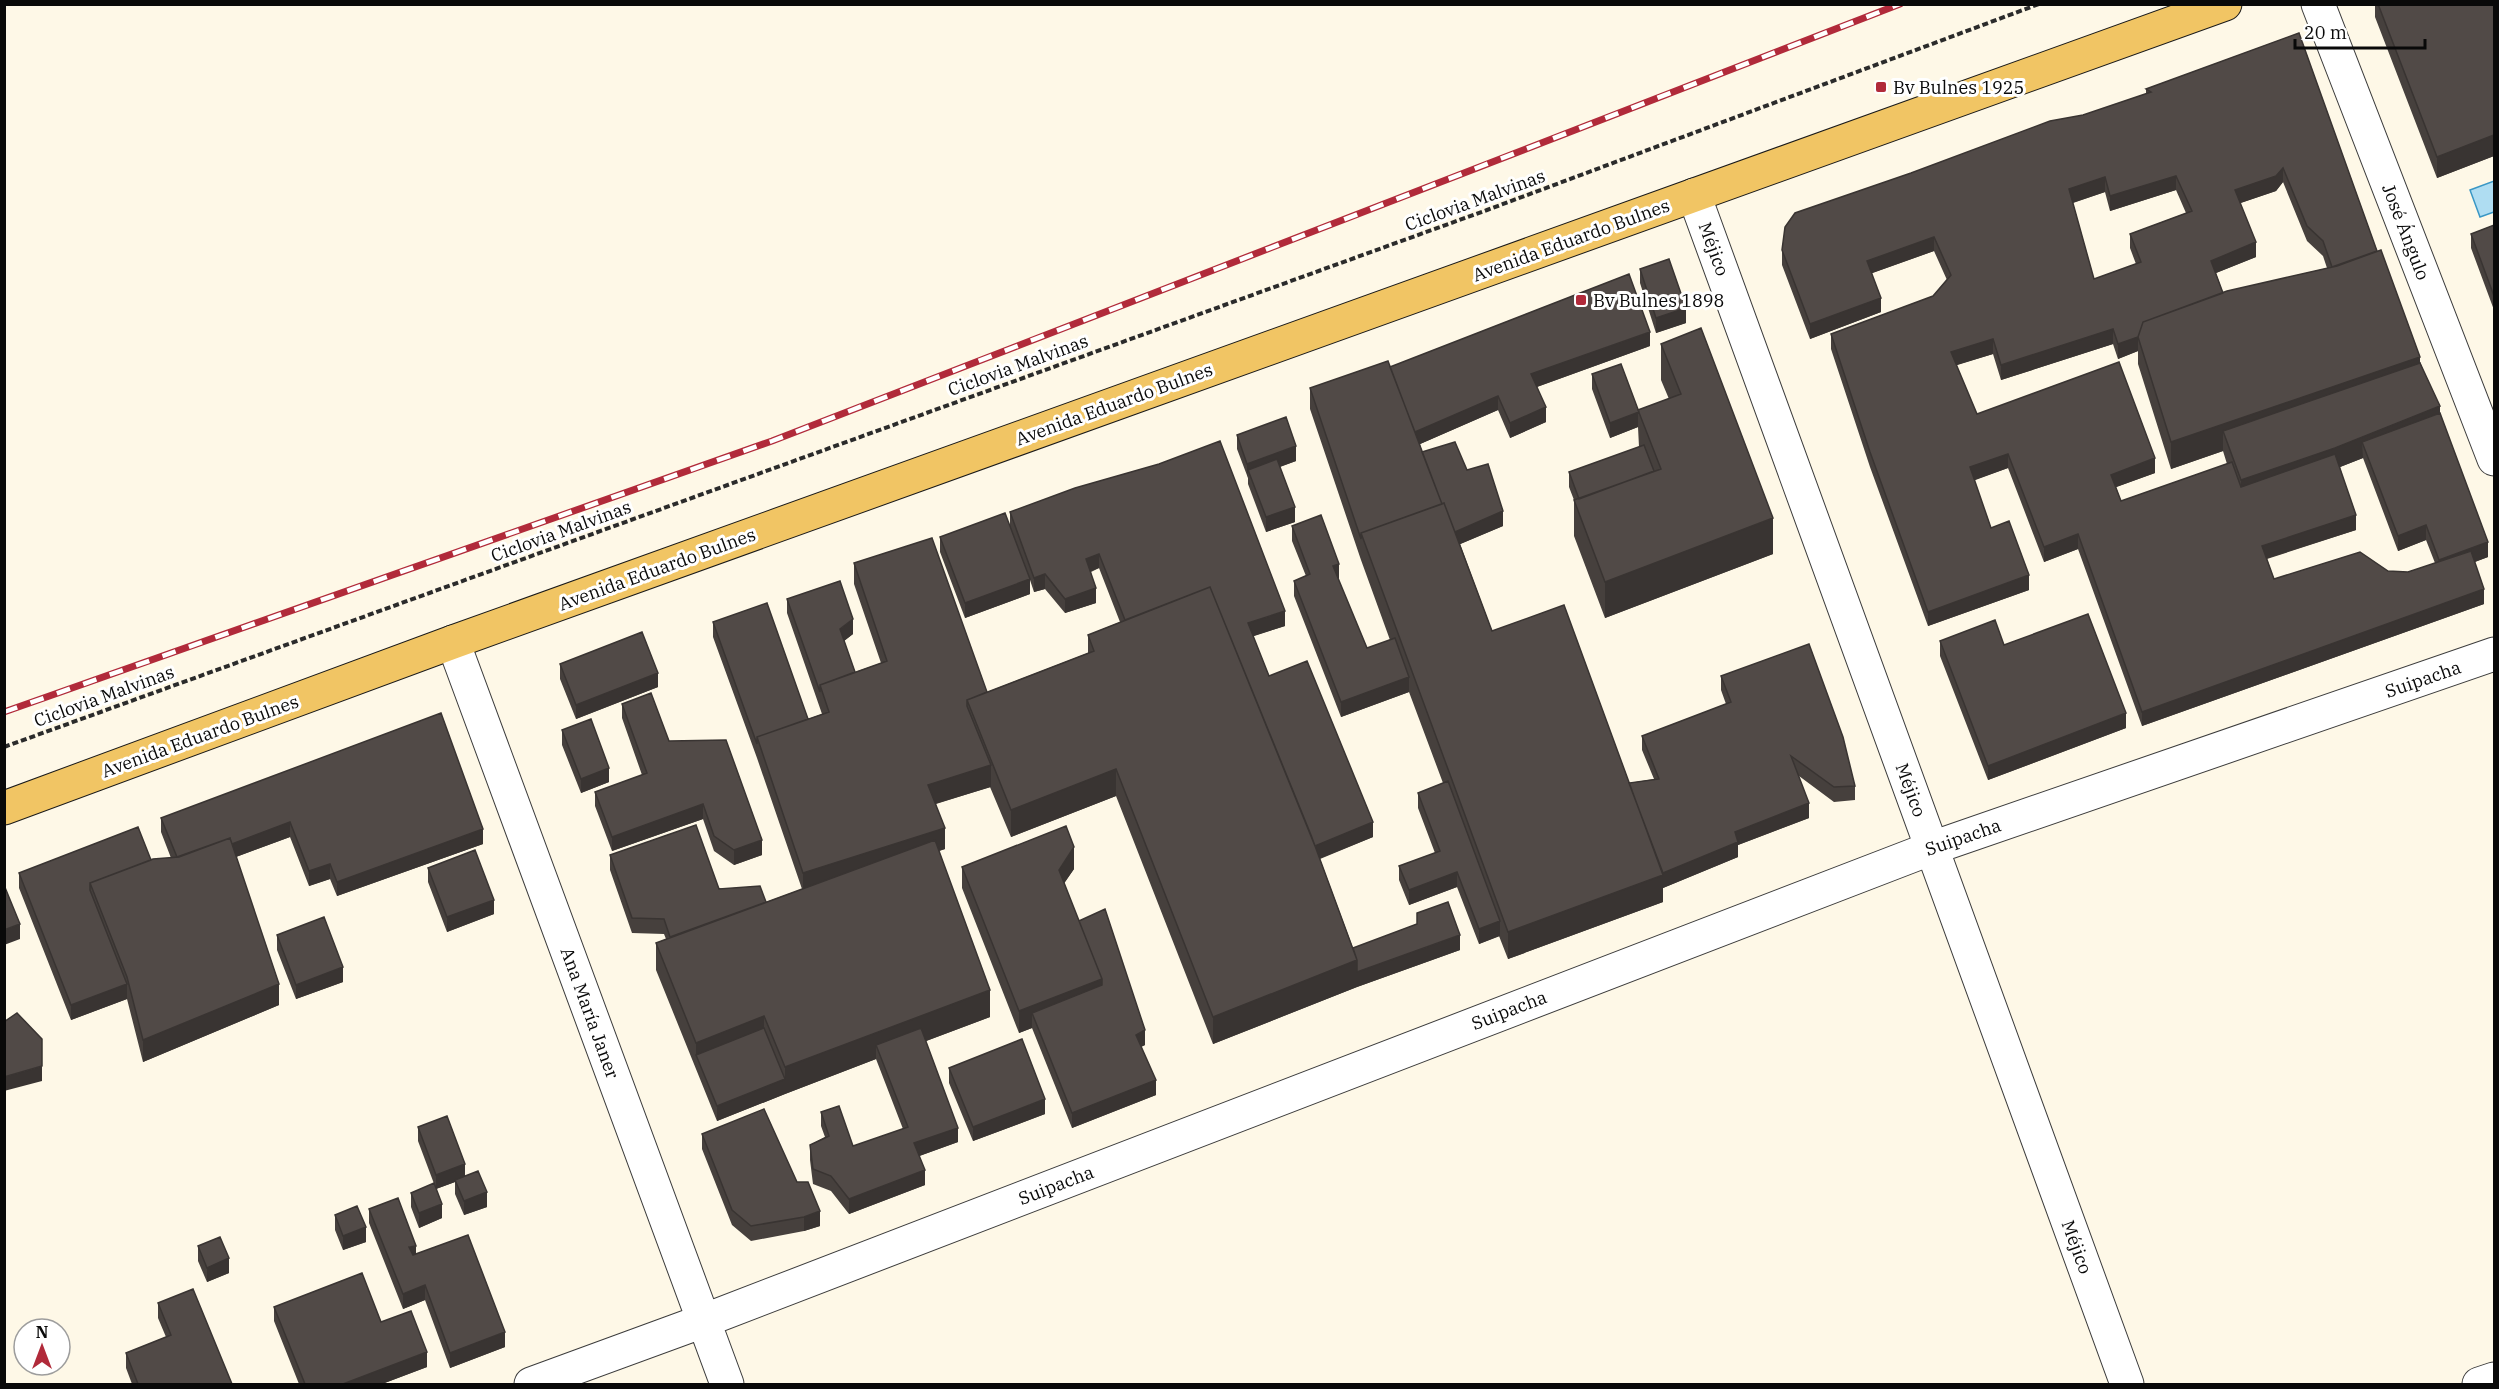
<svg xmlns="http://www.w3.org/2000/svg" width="2499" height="1389" font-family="'IBM Plex Serif',serif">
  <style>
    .water { fill: #afddf2; stroke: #3a97c5; stroke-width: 1.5 }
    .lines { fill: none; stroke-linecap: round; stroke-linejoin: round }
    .minor-casing { stroke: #3c3c3c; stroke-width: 35 }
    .major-casing { stroke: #1a1a1a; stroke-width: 35 }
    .path { stroke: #2b2b2b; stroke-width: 4; stroke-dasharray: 6 3; stroke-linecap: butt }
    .minor { stroke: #fff; stroke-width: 33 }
    .major { stroke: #f1c564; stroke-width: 33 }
    .rail-casing { stroke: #b12a3a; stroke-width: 7 }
    .rail { stroke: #fff; stroke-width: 4.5; stroke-dasharray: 14; stroke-linecap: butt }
    .wall { fill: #46403d; fill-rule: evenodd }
    .shaded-wall { fill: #393432 }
    .building { fill: #514a47; stroke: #393432; stroke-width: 1.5; fill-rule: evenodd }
    .poi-dot { fill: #b12a3a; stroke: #fff; stroke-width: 2 }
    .labels { text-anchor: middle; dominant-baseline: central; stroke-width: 6; stroke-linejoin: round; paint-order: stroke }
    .poi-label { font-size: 18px; fill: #090909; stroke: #fff; text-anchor: start }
    .street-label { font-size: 18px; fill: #090909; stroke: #fff }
  </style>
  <rect width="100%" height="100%" fill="#fef8e7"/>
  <path class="water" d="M2494 181V212L2480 217 2470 190Z"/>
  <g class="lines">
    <defs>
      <path id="minor" d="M2318 4 2494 459
        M1694 195 2127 1384
        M453 642 727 1384
        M531 1384 703 1321 1932 848 2494 654
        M2479 1384 2494 1379"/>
      <path id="major" d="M4 808 453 642 2225 4"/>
    </defs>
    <use href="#minor" class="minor-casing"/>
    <use href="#major" class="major-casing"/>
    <path class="path" d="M4 747 1487 210 2039 4"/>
    <use href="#minor" class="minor"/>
    <use href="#major" class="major"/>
    <defs>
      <path id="rail" d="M4 712 772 441 1900 4"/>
    </defs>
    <use href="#rail" class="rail-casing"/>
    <use href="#rail" class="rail"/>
  </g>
  <path class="wall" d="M2375 4H2494V156L2437 178 2375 17Z
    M2299 33 2377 251 2440 413 2488 557 2475 562 2484 604 2142 726 2078 549 2044 562 2008 468 1974 480 1991 528 2029 590 1928 626 1870 467 1831 349V334L1933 296 1947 280 1934 251 1872 273 1881 312 1810 339 1782 265V250L2083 115 2146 94V89ZM2283 182 2307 241 2323 256 2327 268 2223 293 2216 273 2256 257 2240 203 2276 191ZM2176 190 2186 213 2130 234V248L2136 264 2094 279 2073 203 2105 192 2110 211ZM2113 344 2118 359 2138 351V364L2171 469 2223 451 2227 464 2121 501 2116 487 2155 473 1977 414 1956 365 1993 354 2001 380ZM2363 458 2398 551 2426 540 2435 563 2408 572 2274 579 2267 559 2356 530 2340 467Z
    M2494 225V310L2471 248V234Z
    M1640 269 1686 323 1656 333 1640 283Z
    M1661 344 1773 554 1605 618 1574 536V500L1569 487V472L1639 447 1638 427 1610 438 1592 389V374L1638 411 1669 399 1661 380Z
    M1650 346 1537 387 1546 422 1510 438 1498 410 1420 444 1422 452 1467 470 1503 526 1460 544 1492 631 1629 783 1654 779 1642 750V736L1726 704 1721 690V676L1855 786V800L1834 802 1799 776 1809 818 1738 845V857L1663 888V902L1508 959 1499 936 1479 944 1457 887 1409 905 1399 880V866L1435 853 1418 808V793L1443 783 1409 692 1341 717 1294 596V581L1306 576 1292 541V526L1339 578 1338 579 1367 648 1390 640 1361 560 1310 409V388L1390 367Z
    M1237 435 1296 461 1280 467 1295 522 1266 532 1248 484V478L1237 449Z
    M1010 512 1285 626 1253 636 1269 676 1373 837 1320 859 1353 948 1460 950 1357 987 1213 1044 1116 796 1011 837 990 787 936 804 945 849 939 851 990 1017 926 1041 958 1142 919 1156 925 1185 849 1214 831 1191 813 1184 810 1160V1145L825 1137 821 1126V1112L853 1146 903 1129 876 1059 785 1094 717 1121 656 970V943L666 939 664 934 632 933 610 870V855L766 902 802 889 757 758 713 637V622L808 719 822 714 787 613V599L853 634 844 641 855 672 881 663 854 584V563L987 692 1088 653V635L1120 622 1099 568 1091 572 1096 603 1065 613 1045 589 1034 592 1030 580V594L965 618 940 552V537L1010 526Z
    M1940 641 2004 645 2126 728 1988 780 1940 656Z
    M560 664 658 687 576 719 560 679Z
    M622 704 669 741 762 855 734 865 714 851 703 819 612 851 595 806V792L642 775 622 718Z
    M562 730 609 782 581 793 562 745Z
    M161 818 483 829V844L337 896 330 879 309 886 290 837 236 857 279 1005 143 1062 127 999 71 1020 19 888V873L171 858 161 832Z
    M962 867 1074 869 1064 883 1079 921 1145 1045 1141 1047 1156 1095 1072 1128 1032 1028 1019 1033 962 888Z
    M428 868 494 914 447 932 428 882Z
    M277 935 343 982 296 999 277 950Z
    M949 1068 1045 1114 973 1141 949 1083Z
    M418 1127 465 1176 487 1207 464 1215 455 1194V1182L436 1189 418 1141Z
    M702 1134 797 1182 820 1226 804 1231 751 1241 732 1225 702 1149Z
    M411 1193 442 1218 419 1228 411 1207Z
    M369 1209 416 1254 505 1347 450 1368 425 1300 403 1309 369 1223Z
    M335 1215 366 1242 343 1250 335 1230Z
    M198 1246 229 1273 207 1282 198 1261Z
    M158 1303 232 1384H132L126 1368V1353L166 1337 158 1318Z
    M274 1307 381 1322 427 1367 382 1384H299L274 1321Z"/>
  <path class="shaded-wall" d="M2494 135V156L2437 178V157Z
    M2283 168V182L2276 191 2235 205V190Z
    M2176 176V190L2110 211V196Z
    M2105 177V192L2069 204V189Z
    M1934 237V251L1867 275V261Z
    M2256 242V257L2211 275V261Z
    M1881 298V312L1810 339V324Z
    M2227 303 2138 337V351L2118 359V344Z
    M1686 308V323L1656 333V318Z
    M2113 329V344L2001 380V365Z
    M1650 332V346L1531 389V374Z
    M1993 339V354L1951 367V352Z
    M2420 357V384L2223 431V451L2171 469V442Z
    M1498 396V410L1411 448V433Z
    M2440 406V428L2362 442 2363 458 2335 469 2241 502V480Z
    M1546 407V422L1510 438V423Z
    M1638 412V427L1610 438V423Z
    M1296 446V461L1251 477 1248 470 1247 478V464Z
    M2008 454V468L1970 482V467Z
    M2155 458V473L2111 489V475Z
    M1295 507V522L1266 532V517Z
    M1503 511V526L1451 548V533Z
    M2356 515V530L2262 560V546Z
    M1773 518V554L1605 618V582Z
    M2426 525V540L2398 551V536Z
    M2078 534V549L2044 562V547Z
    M2488 542V557L2439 575V560Z
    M1099 554V568L1086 573V559Z
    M1339 564V578L1333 581V566Z
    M1045 574V589L1034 592V578Z
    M2029 575V590L1928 626V612Z
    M1030 579V594L965 618V603Z
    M1096 588V603L1065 613V599Z
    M2484 589V604L2142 726V712Z
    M1285 611V626L1248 638V623Z
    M853 619V634L840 644V629Z
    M658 673V687L576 719V705Z
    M1409 677V692L1341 717V702Z
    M2126 713V728L1988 780V766Z
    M991 765V787L928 806V785Z
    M609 768V782L581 793V779Z
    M1116 769V796L1011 837V810Z
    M1809 803V818L1738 845V857L1663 888V902L1508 959V932L1658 875 1735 832Z
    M703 804V819L612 851V837Z
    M290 822V837L179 878V863Z
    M1373 822V837L1311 862V847Z
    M945 828V849L803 894V873Z
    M483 829V844L337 896V882Z
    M762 840V855L734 865V850Z
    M1074 847V869L1059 891V870Z
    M330 864V879L309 886V871Z
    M1457 872V887L1409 905V890Z
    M494 900V914L447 932V917Z
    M1500 921V936L1479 944V929Z
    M20 924V939L4 945V930Z
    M1460 935V950L1357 987V972Z
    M1357 960V987L1213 1044V1017Z
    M343 967V982L296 999V985Z
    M1102 979V1000L1032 1013V1028L1019 1033V1011Z
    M127 984V999L71 1020V1005Z
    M279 984V1005L143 1062V1040Z
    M990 990V1017L881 1058 876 1045V1059L785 1094 717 1121V1106L785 1079V1067Z
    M764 1016V1043L696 1055V1043Z
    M1145 1030V1045L1136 1049V1035Z
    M42 1066V1081L4 1091V1077Z
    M1156 1080V1095L1072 1128V1113Z
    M1045 1099V1114L973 1141V1127Z
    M958 1128V1142L914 1158V1143Z
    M465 1164V1178L455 1180V1182L436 1189V1175Z
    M925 1170V1185L849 1214V1199Z
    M487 1192V1207L464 1215V1201Z
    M442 1204V1218L419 1228V1213Z
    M820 1211V1226L804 1231V1217Z
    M366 1227V1242L343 1250V1236Z
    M416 1246V1260L409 1262V1247Z
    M229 1258V1273L207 1282V1268Z
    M425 1285V1300L403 1309V1294Z
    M505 1332V1347L450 1368V1353Z
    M427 1352V1367L382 1384H343Z"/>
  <path class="building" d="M2378 4H2494V135L2437 157Z
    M2299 33 2377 251 2332 267 2323 241 2307 226 2283 168 2276 176 2235 190 2256 242 2211 261 2223 293 2143 322 2138 337 2118 344 2113 329 2001 365 1993 339 1951 352 1977 414 2119 362 2155 458 2111 475 2121 501 2232 462 2241 487 2335 454 2356 515 2262 546 2274 579 2360 552 2388 571 2408 572 2471 551 2484 589 2142 712 2078 534 2044 547 2008 454 1970 467 1991 528 2009 521 2029 575 1928 612 1870 452 1831 334 1933 296 1951 275 1934 237 1867 261 1881 298 1810 324 1782 250 1785 227 1795 213 1911 173 2050 121 2083 115 2151 92 2146 89ZM2176 176 2192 211 2130 234 2141 262 2094 279 2069 189 2105 177 2110 196Z
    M2494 225V296L2471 234Z
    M2381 250 2420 357 2171 442 2138 337 2143 322 2227 291 2337 266Z
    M1669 259 1686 308 1656 318 1640 269Z
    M1629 274 1650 332 1531 374 1546 407 1510 423 1498 396 1415 432 1390 367Z
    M1701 328 1773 518 1605 582 1574 500 1661 469 1638 410 1681 394 1661 344Z
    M1388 361 1442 504 1361 533V539L1310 388Z
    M2420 363 2440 406 2335 448 2241 480 2223 431Z
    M1621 364 1639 412 1610 423 1592 374Z
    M2440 413 2488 542 2439 560 2426 525 2398 536 2362 442Z
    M1286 417 1296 446 1247 464 1237 435Z
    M1220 441 1285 611 1248 623 1269 676 1307 661 1373 822 1315 846 1210 587 1125 620 1099 554 1086 559 1096 588 1065 599 1045 574 1034 578 1010 512 1075 488 1159 464Z
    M1455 442 1467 470 1488 464 1503 511 1455 532 1444 503 1442 504 1422 452Z
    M1644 445 1654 471 1579 499 1569 472Z
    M1277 459 1295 507 1266 517 1248 470Z
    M1444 503 1492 631 1564 605 1663 875 1508 932 1361 533Z
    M1005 513 1030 579 965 603 940 537Z
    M1321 515 1339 564 1333 566 1367 648 1395 638 1409 677 1341 702 1294 581 1310 574 1292 526Z
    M932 538 987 692 967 700V706L991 765 928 785 945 828 803 873 757 737 829 712 820 685 887 661 854 563Z
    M840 581 853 619 840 629 855 672 820 685V692L787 599Z
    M1210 587 1311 835 1357 960 1213 1017 1116 769 1011 810 967 700 1094 651 1088 635Z
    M767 603 808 719 757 737V744L713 622Z
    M2088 614 2126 713 1988 766 1940 641 1995 620 2004 645Z
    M642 632 658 673 576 705 560 664Z
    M1809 644 1843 737 1855 786 1834 787 1791 756 1809 803 1735 832 1738 842 1663 873 1629 783 1659 779 1642 736 1731 702 1721 676Z
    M651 693 669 741 726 740 762 840 734 850 714 836 703 804 612 837 595 792 647 773 622 704Z
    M441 713 483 829 337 882 330 864 309 871 290 822 232 844 230 838 177 857 161 818Z
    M591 719 609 768 581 779 562 730Z
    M1448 781 1500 921 1479 929 1457 872 1409 890 1399 866 1440 851 1418 793Z
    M696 825 719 889 760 886 766 902 670 937 664 919 632 918 610 855Z
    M1066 826 1074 847 1059 870 1102 979 1019 1011 962 867Z
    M138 827 151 860 90 883V890L127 984 71 1005 19 873Z
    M230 838 279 984 143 1040 127 977 90 883 153 859 179 857Z
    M935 840 990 990 785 1067 764 1016 696 1043 656 943Z
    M475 850 494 900 447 917 428 868Z
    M4 885 20 924 4 930Z
    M1448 902 1460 935 1357 972V960L1353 948 1417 924V913Z
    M1105 909 1145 1030 1136 1035 1156 1080 1072 1113 1032 1013 1102 985V979L1079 921Z
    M324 917 343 967 296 985 277 935Z
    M17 1013 42 1039V1066L4 1077V1022Z
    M764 1028 785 1079 717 1106 696 1055Z
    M921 1028 958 1128 914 1143 925 1170 849 1199 831 1176 813 1169 810 1145 829 1136 821 1112 839 1106 853 1146 908 1127 876 1045Z
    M1022 1039 1045 1099 973 1127 949 1068Z
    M764 1109 797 1182H808L820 1211 804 1217 751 1226 732 1210 702 1134Z
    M447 1116 465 1164 436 1175 418 1127Z
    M478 1171 487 1192 464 1201 455 1180Z
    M434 1183 442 1204 419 1213 411 1193Z
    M398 1198 416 1246 409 1247 413 1255 468 1235 505 1332 450 1353 425 1285 403 1294 369 1209Z
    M357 1206 366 1227 343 1236 335 1215Z
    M220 1237 229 1258 207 1268 198 1246Z
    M362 1273 381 1322 411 1311 427 1352 343 1384H305L274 1307Z
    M193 1289 232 1384H138L126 1353 171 1335 158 1303Z"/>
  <g class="poi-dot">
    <rect x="1875" y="81" width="12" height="12" rx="3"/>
    <rect x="1575" y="294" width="12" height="12" rx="3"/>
  </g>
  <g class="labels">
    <g class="poi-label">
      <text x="1893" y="87">Bv Bulnes 1925</text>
      <text x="1593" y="300">Bv Bulnes 1898</text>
    </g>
    <g class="street-label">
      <text transform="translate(1475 200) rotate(-20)">Ciclovia Malvinas</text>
      <text transform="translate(2406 232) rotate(69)">José Ángulo</text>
      <text transform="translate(1571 240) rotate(-20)">Avenida Eduardo Bulnes</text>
      <text transform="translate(1714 249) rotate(70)">Méjico</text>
      <text transform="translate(1018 365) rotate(-20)">Ciclovia Malvinas</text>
      <text transform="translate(1114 404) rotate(-20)">Avenida Eduardo Bulnes</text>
      <text transform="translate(561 531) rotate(-20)">Ciclovia Malvinas</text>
      <text transform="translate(657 569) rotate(-20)">Avenida Eduardo Bulnes</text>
      <text transform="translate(2423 679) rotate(-19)">Suipacha</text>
      <text transform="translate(104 696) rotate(-20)">Ciclovia Malvinas</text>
      <text transform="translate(200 736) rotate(-20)">Avenida Eduardo Bulnes</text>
      <text transform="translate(1911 790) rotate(70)">Méjico</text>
      <text transform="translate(1963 837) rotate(-19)">Suipacha</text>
      <text transform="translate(1509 1010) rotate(-21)">Suipacha</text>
      <text transform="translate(590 1013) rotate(70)">Ana María Janer</text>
      <text transform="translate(1056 1185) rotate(-21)">Suipacha</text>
      <text transform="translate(2077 1247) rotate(70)">Méjico</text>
    </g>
  </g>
  <rect width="2499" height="1389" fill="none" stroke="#090909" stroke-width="12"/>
  <g transform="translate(42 1347)"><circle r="28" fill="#ffffff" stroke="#9d9d9d" stroke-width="1.5"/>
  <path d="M0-4.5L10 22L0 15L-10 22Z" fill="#b12a3a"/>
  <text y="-9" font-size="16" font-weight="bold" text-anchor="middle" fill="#090909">N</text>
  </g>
  <path d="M2295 39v9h130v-9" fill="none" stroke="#090909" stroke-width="3"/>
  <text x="2304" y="39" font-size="18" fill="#090909" stroke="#ffffff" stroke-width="4.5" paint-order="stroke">20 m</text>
</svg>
